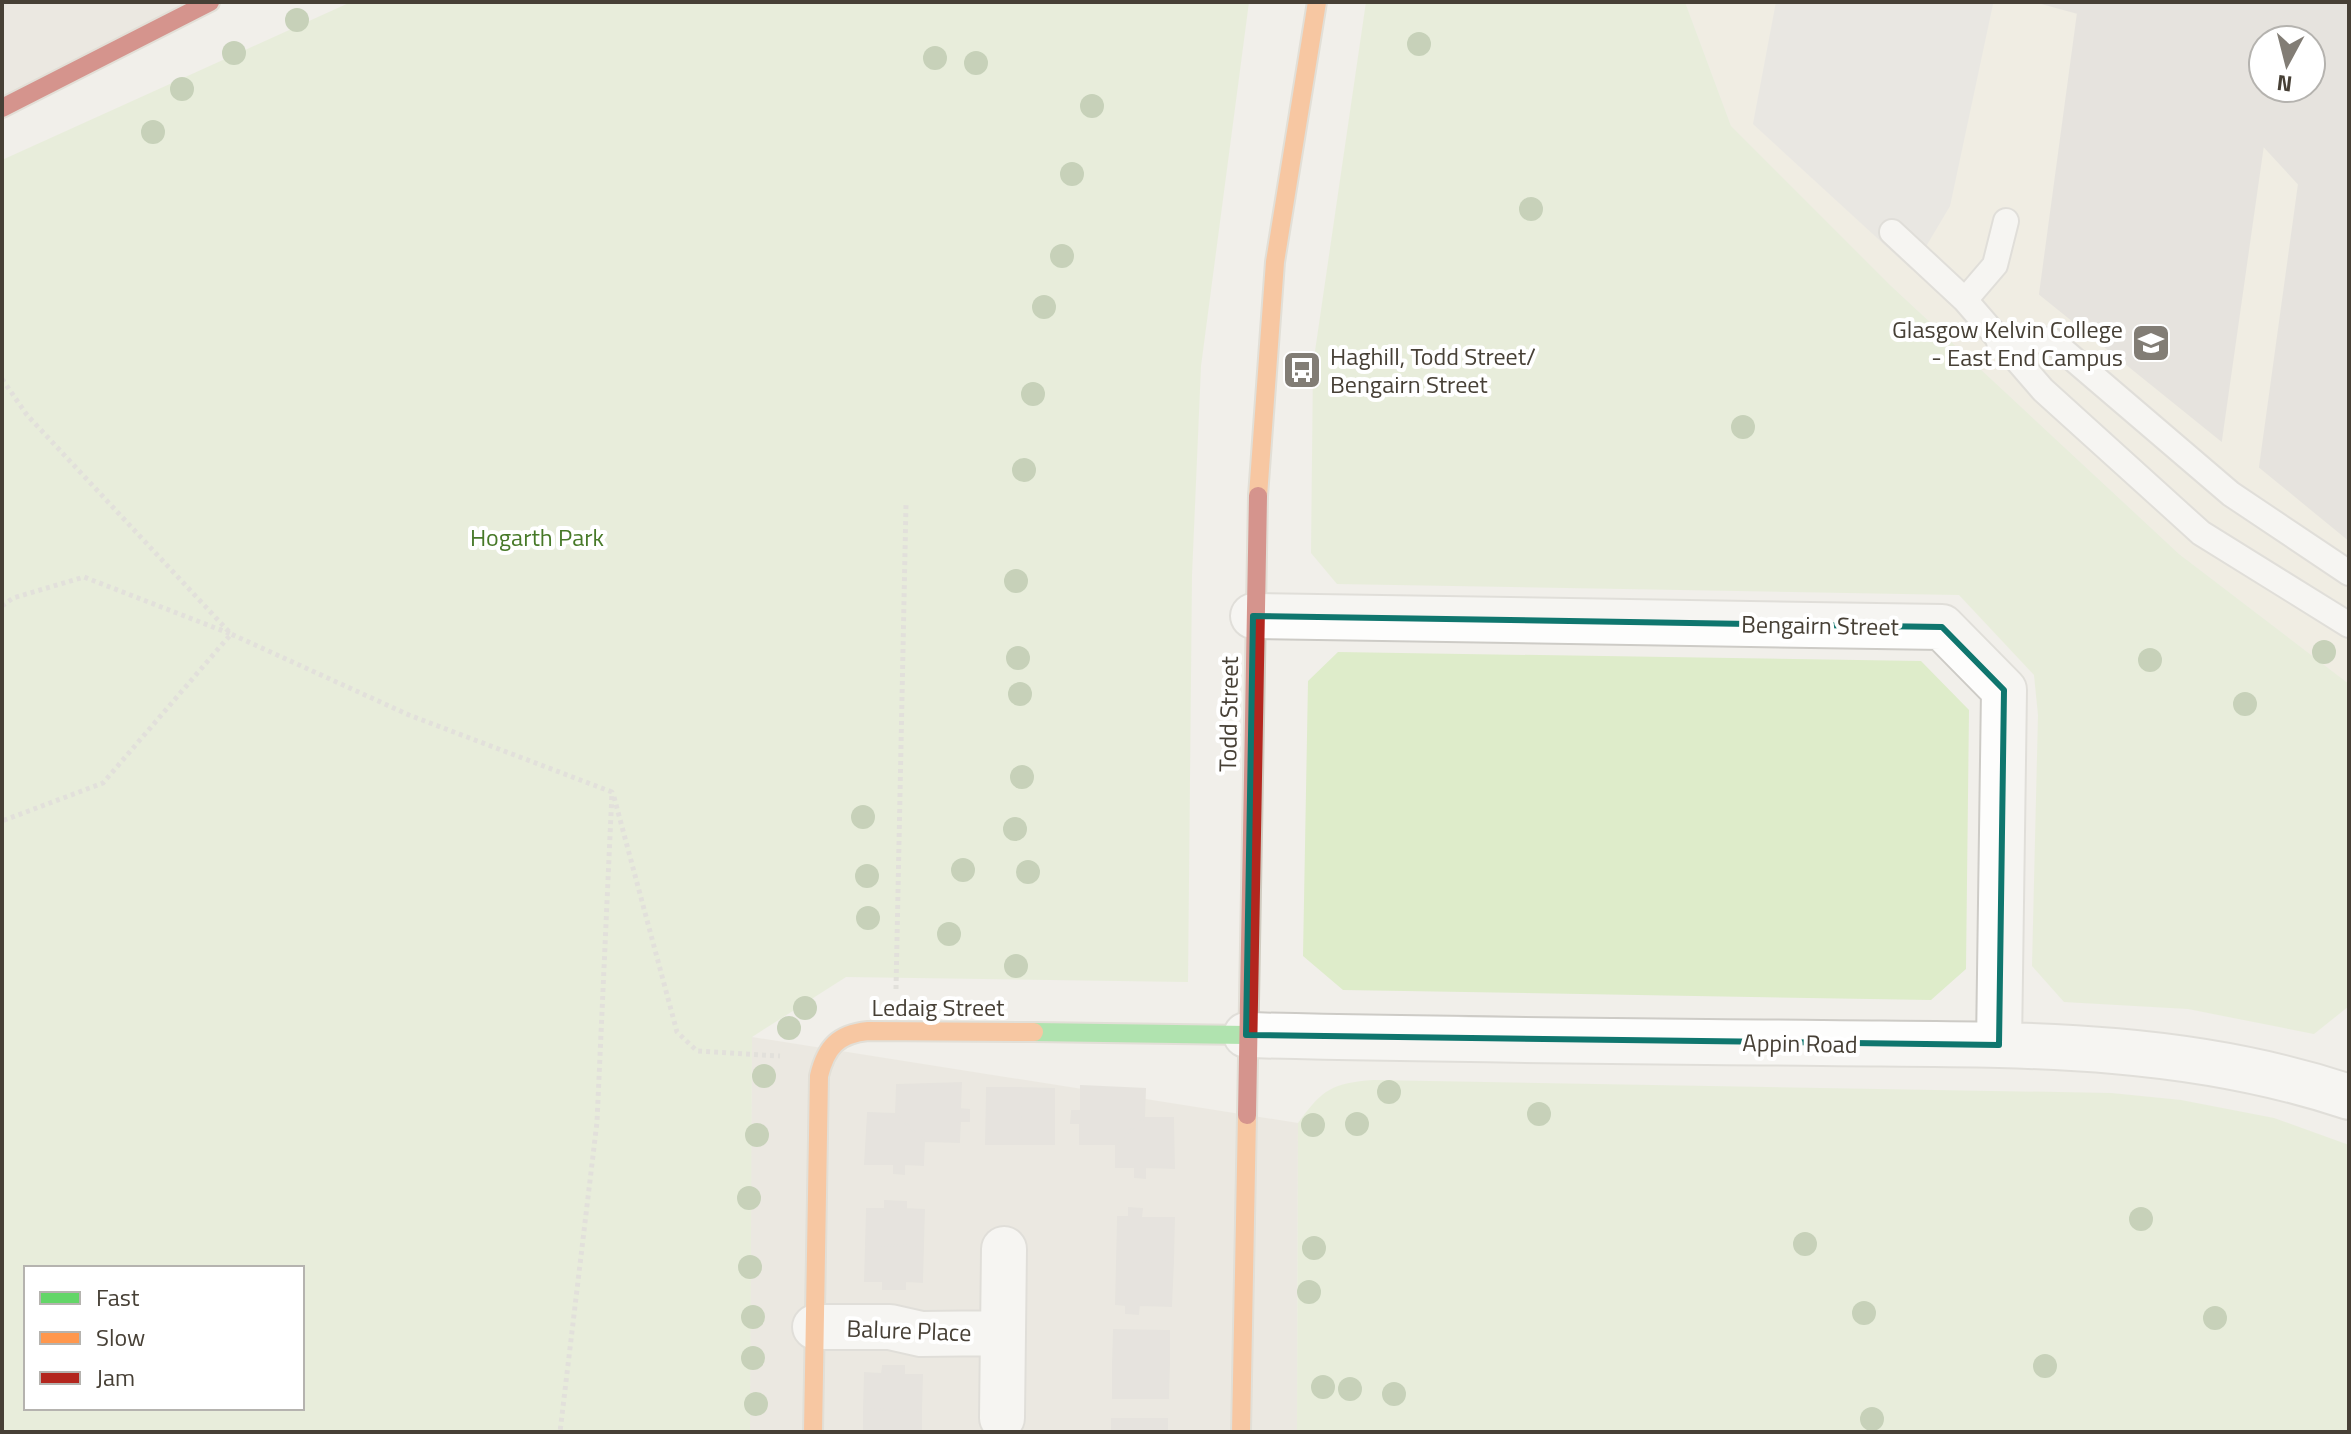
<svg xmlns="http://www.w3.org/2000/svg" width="2351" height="1434" font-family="'Titillium Web',sans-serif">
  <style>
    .residential { fill: #e5e1d7 }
    .education { fill: #efeadc; fill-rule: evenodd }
    .green { fill: #deecca; fill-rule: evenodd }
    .parking { fill: #e0deda }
    .building { fill: #d9d6d1; stroke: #d9d6d0; stroke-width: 2; fill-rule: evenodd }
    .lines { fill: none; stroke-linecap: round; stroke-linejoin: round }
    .lane-casing { stroke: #cdcbc6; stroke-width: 28 }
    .street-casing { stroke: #cdcbc6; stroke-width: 48 }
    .fast-casing { stroke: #d0ccc1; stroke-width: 22 }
    .slow-casing { stroke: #d0ccc1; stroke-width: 22 }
    .jam-casing { stroke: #d0ccc1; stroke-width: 22 }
    .path { stroke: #d1cfca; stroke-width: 5; stroke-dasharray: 4 4; stroke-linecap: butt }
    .lane { stroke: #fdfdfc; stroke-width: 24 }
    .street { stroke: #fdfdfc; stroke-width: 44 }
    .fast { stroke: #63d668; stroke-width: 18 }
    .slow { stroke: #ff974d; stroke-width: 18 }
    .jam { stroke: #b3261e; stroke-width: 18 }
    .tree { fill: #94ae7f }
    .marked { fill: none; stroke: #0f766e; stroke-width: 6; stroke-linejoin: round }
    .labels { text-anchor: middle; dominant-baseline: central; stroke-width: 8; stroke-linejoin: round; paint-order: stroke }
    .poi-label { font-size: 24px; fill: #474036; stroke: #fff; text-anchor: end }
    .park-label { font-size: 24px; fill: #477928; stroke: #fff }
    .street-label { font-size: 24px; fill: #474036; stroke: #fff }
  </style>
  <rect width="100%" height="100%" fill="#f1efea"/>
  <path class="residential" d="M2 2H193L2 97Z
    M752 1037 1298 1123 1297 1432H748Z"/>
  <path class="education" d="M1685 2H2349V684L2179 554 1890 285 1731 126ZM2263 40H2311V88H2263Z"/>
  <path class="green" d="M351 2H1249L1201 366 1192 575 1188 982 846 977 752 1037 750 1432H2V160ZM26 1268H302V1408H26Z
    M1366 2H1685L1731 126 1890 285 2179 554 2349 684V1006L2314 1034 2188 1009 2064 1002 2032 966 2038 715 2034 675 1959 595 1337 584 1311 553 1313 365Z
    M1338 652 1921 661 1969 710 1966 969 1931 1000 1343 990 1303 956 1308 681Z
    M1374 1080 2111 1093 2181 1100 2274 1118 2349 1145V1432H1297L1298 1123C1323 1089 1332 1083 1374 1080Z"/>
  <path class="parking" d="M1776 2 1993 4 1950 206 1912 270 1753 124Z"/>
  <path class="building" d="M2038 2H2349V540L2260 467 2299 184 2263 145 2221 440 2040 294 2078 13ZM2263 40H2311V88H2263Z
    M961 1083 960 1109 969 1110V1121H960L959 1142 924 1141 896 1114 897 1085Z
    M1081 1086 1145 1089 1144 1118 1116 1144H1080V1123H1071L1072 1111H1081Z
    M987 1088H1021L1020 1144H986Z
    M1021 1088 1054 1089V1144H1020Z
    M868 1113 896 1114 924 1141 923 1165 904 1164V1174L894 1173V1164H865Z
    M1144 1118H1173L1174 1168 1145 1167V1178L1135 1177V1167H1116V1144Z
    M885 1201 906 1202V1209L924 1210 923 1246 866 1245 867 1209H885Z
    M1129 1208 1142 1209 1141 1218H1174L1173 1262 1117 1261 1118 1217H1129Z
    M866 1245 923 1246 922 1282 905 1281V1289H883V1281H865Z
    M1117 1261 1173 1262 1171 1306 1139 1305 1138 1314 1126 1313V1305L1116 1304Z
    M1114 1330 1169 1331V1364H1113Z
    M1113 1364H1169L1168 1398H1113Z
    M883 1366H904V1375H922L921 1411 864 1409 865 1373 882 1374Z
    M864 1409 921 1411V1432H864Z
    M1112 1419H1167V1432H1112Z"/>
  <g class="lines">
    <defs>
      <path id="lane" d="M1892 232 1965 300 2043 390 2201 533 2349 625
        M1965 300 1995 265 2006 221
        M1999 342 2051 340 2231 494 2349 573"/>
      <path id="street" d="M1253 616 1942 627 2004 690 1999 1045
        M1246 1035C1438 1040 1630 1041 1822 1043 2001 1045 2176 1039 2349 1097
        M815 1327H890L921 1334 1003 1333
        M1002 1418 1004 1249"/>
      <path id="fast" d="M1034 1032 1246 1035"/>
      <path id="slow" d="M1258 496 1275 262 1317 2
        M813 1432 819 1076C826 1047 838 1034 868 1031L1034 1032
        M1241 1432 1247 1115"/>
      <path id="jam" d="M2 108 210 2
        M1247 1115 1258 496"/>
    </defs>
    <use href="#lane" class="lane-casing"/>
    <use href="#street" class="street-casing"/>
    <use href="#fast" class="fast-casing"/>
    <use href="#slow" class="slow-casing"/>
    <use href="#jam" class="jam-casing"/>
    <path class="path" d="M2 379 27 415 231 634 409 715 612 792 597 1122 560 1432
      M2 606 13 598 84 577 231 634 103 783 2 821
      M614 797 677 1032 697 1051 780 1056
      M896 989 906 504"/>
    <use href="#lane" class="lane"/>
    <use href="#street" class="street"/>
    <use href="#fast" class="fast"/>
    <use href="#slow" class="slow"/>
    <use href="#jam" class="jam"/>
  </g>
  <g class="tree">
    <circle cx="297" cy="20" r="12"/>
    <circle cx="1419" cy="44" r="12"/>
    <circle cx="234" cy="53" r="12"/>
    <circle cx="935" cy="58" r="12"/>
    <circle cx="976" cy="63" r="12"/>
    <circle cx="182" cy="89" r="12"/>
    <circle cx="1092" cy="106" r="12"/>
    <circle cx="153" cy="132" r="12"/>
    <circle cx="1072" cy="174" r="12"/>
    <circle cx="1531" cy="209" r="12"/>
    <circle cx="1062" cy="256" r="12"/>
    <circle cx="1044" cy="307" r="12"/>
    <circle cx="1033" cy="394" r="12"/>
    <circle cx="1743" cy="427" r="12"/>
    <circle cx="1024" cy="470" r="12"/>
    <circle cx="1016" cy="581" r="12"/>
    <circle cx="2324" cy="652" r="12"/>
    <circle cx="1018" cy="658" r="12"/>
    <circle cx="2150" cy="660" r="12"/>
    <circle cx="1020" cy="694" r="12"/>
    <circle cx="2245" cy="704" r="12"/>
    <circle cx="1022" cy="777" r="12"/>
    <circle cx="863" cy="817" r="12"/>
    <circle cx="1015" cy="829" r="12"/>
    <circle cx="963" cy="870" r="12"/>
    <circle cx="1028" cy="872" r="12"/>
    <circle cx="867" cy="876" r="12"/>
    <circle cx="868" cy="918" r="12"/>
    <circle cx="949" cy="934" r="12"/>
    <circle cx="1016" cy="966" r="12"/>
    <circle cx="805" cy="1008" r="12"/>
    <circle cx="789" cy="1028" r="12"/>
    <circle cx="764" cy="1076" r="12"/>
    <circle cx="1389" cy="1092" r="12"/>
    <circle cx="1539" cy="1114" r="12"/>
    <circle cx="1357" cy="1124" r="12"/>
    <circle cx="1313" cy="1125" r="12"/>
    <circle cx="757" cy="1135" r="12"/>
    <circle cx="749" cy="1198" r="12"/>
    <circle cx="2141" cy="1219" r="12"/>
    <circle cx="1805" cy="1244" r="12"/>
    <circle cx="1314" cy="1248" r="12"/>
    <circle cx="750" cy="1267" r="12"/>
    <circle cx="1309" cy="1292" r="12"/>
    <circle cx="1864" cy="1313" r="12"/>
    <circle cx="753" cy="1317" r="12"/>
    <circle cx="2215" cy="1318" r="12"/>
    <circle cx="753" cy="1358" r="12"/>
    <circle cx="2045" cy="1366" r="12"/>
    <circle cx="1323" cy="1387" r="12"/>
    <circle cx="1350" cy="1389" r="12"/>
    <circle cx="1394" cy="1394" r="12"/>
    <circle cx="756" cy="1404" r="12"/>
    <circle cx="1872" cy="1419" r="12"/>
  </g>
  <path d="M0 0H2351V1434H0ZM1253 616 1942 627 2004 690 1999 1045 1246 1035Z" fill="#f1efea" fill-opacity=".55" fill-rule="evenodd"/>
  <path class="marked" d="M1253 616 1942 627 2004 690 1999 1045 1246 1035Z"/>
  <defs>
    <symbol id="university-square" viewBox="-11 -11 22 22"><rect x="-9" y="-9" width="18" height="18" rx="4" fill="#827d75" stroke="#fff"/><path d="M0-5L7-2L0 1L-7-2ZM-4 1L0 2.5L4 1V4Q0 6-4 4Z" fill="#fff"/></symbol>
    <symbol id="bus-square" viewBox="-11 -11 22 22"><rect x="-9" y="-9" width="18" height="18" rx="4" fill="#827d75" stroke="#fff"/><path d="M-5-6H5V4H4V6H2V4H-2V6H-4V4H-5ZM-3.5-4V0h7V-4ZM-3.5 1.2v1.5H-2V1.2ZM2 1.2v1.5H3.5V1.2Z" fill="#fff"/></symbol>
  </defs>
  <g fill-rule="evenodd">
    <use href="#university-square" x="2129" y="321" width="44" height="44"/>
    <use href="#bus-square" x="1280" y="348" width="44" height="44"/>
  </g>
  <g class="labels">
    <g class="poi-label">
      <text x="2123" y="329">Glasgow Kelvin College<tspan x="2123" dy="28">- East End Campus</tspan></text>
      <text x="1330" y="356" text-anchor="start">Haghill, Todd Street/<tspan x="1330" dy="28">Bengairn Street</tspan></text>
    </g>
    <g class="park-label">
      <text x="537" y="537">Hogarth Park</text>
    </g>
    <g class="street-label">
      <text transform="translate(1820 625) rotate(1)">Bengairn Street</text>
      <text transform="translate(1228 714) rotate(-89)">Todd Street</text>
      <text x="938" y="1007">Ledaig Street</text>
      <text transform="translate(1800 1043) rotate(1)">Appin Road</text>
      <text transform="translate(909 1330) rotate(2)">Balure Place</text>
    </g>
  </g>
  <rect width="2351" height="1434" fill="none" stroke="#474036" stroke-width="8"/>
  <rect x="24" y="1266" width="280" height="144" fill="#ffffff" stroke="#b5b3af" stroke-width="2"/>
  <rect x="40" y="1292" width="40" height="12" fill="#63d668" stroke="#b5b3af" stroke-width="2"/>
  <text x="96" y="1306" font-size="24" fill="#474036">Fast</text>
  <rect x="40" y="1332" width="40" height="12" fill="#ff974d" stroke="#b5b3af" stroke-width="2"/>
  <text x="96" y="1346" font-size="24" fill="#474036">Slow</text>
  <rect x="40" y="1372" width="40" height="12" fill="#b3261e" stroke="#b5b3af" stroke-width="2"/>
  <text x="96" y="1386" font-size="24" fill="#474036">Jam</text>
  <g transform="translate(2287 64) rotate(187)"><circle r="38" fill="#ffffff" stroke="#b5b3af" stroke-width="2"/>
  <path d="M0-6L14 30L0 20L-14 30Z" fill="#827d75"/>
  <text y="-12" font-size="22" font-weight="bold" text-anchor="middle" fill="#474036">N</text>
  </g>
</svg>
